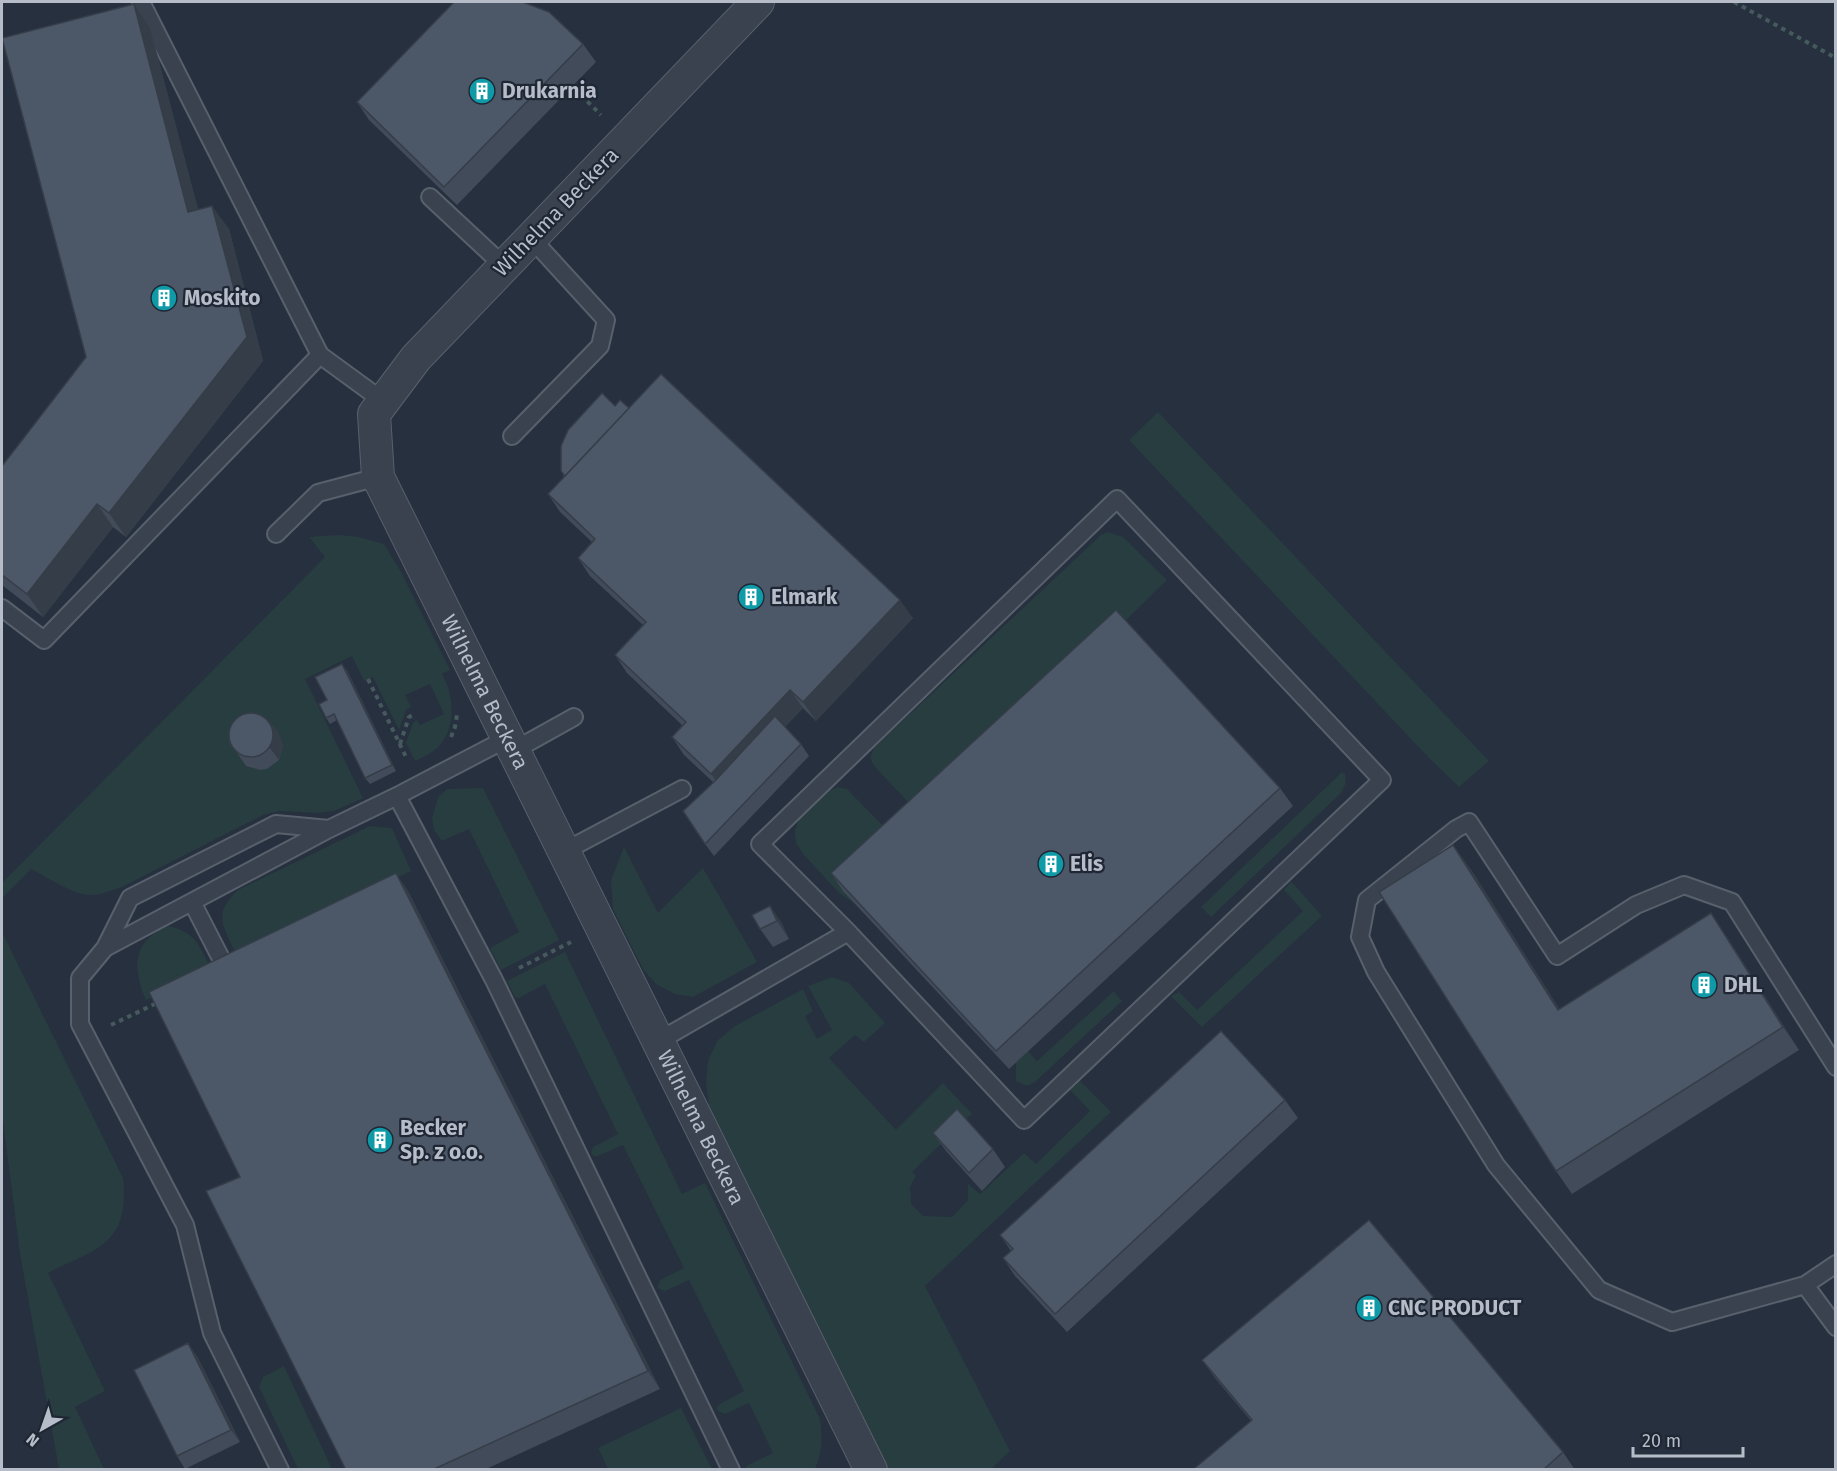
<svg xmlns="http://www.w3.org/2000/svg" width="1837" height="1471" font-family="'Fira Sans',sans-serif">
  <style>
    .green { fill: #283d40 }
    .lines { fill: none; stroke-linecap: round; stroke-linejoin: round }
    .service-casing { stroke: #58606c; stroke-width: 20 }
    .minor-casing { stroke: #58606c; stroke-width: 34 }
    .path { stroke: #465a5d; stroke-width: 4; stroke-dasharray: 4.5 4.5; stroke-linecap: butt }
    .service { stroke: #3a424f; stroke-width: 16 }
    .minor { stroke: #3a424f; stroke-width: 32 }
    .wall { fill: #414b59 }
    .shaded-wall { fill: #353d48 }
    .building { fill: #4c5767; stroke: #353d48; stroke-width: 1.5 }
    .labels { text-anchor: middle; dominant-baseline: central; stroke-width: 4.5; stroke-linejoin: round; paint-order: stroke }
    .poi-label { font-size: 21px; font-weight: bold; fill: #b6bdc9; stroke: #1f2734; text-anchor: start }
    .street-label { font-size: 21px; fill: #b6bdc9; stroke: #1f2734 }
  </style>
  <rect width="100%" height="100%" fill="#26303f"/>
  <path class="green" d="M1158 412 1489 761 1459 787 1428 757 1129 440Z
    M1108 532 1123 537 1167 580 923 818 875 767C869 759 870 754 876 746L1101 535Z
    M337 535 359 537 384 544 402 574 450 670 442 674C454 696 457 726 439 746 433 753 423 757 415 761L406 743 413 723 417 720 420 725 444 714 430 684 405 695 411 707 406 710 399 730 373 677 364 681 352 656 305 679 363 798 334 811 319 813 280 811 263 815 122 887C111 890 100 896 89 895 69 893 48 877 31 869L2 898V883L325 557 309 537Z
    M1342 772 1345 774 1346 783 1341 793 1211 917 1201 907Z
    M838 787 847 789 894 837 854 903 839 893 804 855 796 843 795 830 799 819 831 790Z
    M483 788 559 940 501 970 490 948 519 932 469 829 442 841 434 830 432 818 438 797 447 789Z
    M370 826 392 828 411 871 237 956C224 928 211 914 238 890Z
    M624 847 658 913 703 868 757 962 693 997 675 994 656 984 643 969 613 909 611 880Z
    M1291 881 1322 916 1202 1027 1171 996 1179 992 1197 1010 1303 911 1284 890Z
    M168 926C196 932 199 945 211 969L146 1000C132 968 132 941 168 926Z
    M2 932 123 1178C130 1246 96 1248 48 1273L105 1391 75 1407 104 1469H59L20 1254 2 1113Z
    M565 952 682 1194 705 1183 820 1419C823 1438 822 1452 815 1469H745L746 1466 773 1453 749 1403 725 1414 718 1411 717 1407 720 1404 744 1391 689 1280 665 1291 657 1288 660 1280 684 1268 623 1145 598 1156H594L591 1153 593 1147 618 1134 545 984 519 998 515 997 507 981Z
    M832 977 849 983 885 1023 864 1042 855 1035 829 1058 896 1130 943 1083 972 1114 912 1172 916 1176 910 1187 911 1204 923 1216 952 1217 968 1200V1184L980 1194 1024 1153 1036 1164 1090 1111 1070 1090 1080 1081 1111 1112 925 1286 1010 1451 991 1469H889L709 1106 706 1082 708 1060 718 1040 735 1026 803 989 813 1011 805 1016 817 1039 832 1030 808 986Z
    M1114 991 1122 1001 1035 1082 1027 1086 1016 1081V1062L1028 1051 1037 1061Z
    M284 1366 332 1469H298L259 1387 263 1377Z
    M681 1408 712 1469H608L598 1448Z"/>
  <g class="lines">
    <defs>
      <path id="service" d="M141 2 320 355 383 401
        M430 197 504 266
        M512 436 600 346 606 320 531 238
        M276 534 318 493 378 477
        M2 608 44 640 320 355
        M513 751 574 717
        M397 796 494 980 731 1470
        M563 852 682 789
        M192 902 230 976
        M105 948 130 898 276 824 329 829
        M657 1042 848 932 1024 1120 1382 780 1117 499 760 844 848 932
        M1836 1067 1732 902 1684 885 1636 905 1557 956 1469 822 1456 829 1367 900 1360 937 1376 972 1496 1165 1599 1290 1672 1322 1805 1285 1836 1264
        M1805 1285 1836 1327
        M280 1470 212 1333 185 1225 80 1024V978L105 948 329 829 397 796 506 739"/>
      <g id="minor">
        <path id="s1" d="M758 2 416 358 374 414 378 477 871 1470"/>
      </g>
    </defs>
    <use href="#service" class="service-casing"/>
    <use href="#minor" class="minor-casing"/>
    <path class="path" d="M1734 2 1836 58
      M581 95 601 115
      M368 679 407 759
      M451 737 455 727 457 715
      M400 744 409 717 415 714
      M519 968 571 942
      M111 1025 159 1002"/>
    <use href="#service" class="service"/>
    <use href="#minor" class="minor"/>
  </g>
  <path class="wall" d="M134 4 150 28 198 210 229 229 263 361 126 537 113 527 43 617 2 585V466L86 357Z
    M583 44 596 62 457 205 369 120 357 102Z
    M615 406 629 408 913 618 816 721 803 708 785 727 801 744 809 756 714 856 705 844 713 782 684 755 672 737 682 725 627 673 615 655 643 625 590 576 578 558 592 542 560 512 548 494 564 477 561 471Z
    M347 670 396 771 370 784 365 778 337 720 330 724 326 718 327 700Z
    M277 731 283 745 279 760 267 769 260 770 246 766 229 741Z
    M1280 788 1293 806 1009 1069 843 891 831 873Z
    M1470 868 1559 1009 1727 937 1799 1050 1572 1194 1556 1171Z
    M408 891 660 1389 484 1470H346L240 1177Z
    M770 906 782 924 789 939 773 947 760 929Z
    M1285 1100 1298 1118 1067 1332 1015 1276 1003 1258 1011 1251 1000 1235Z
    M933 1133 993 1149 1005 1167 982 1191 946 1151Z
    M197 1356 240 1442 185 1469 177 1456Z
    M1202 1360 1563 1452 1575 1470H1196L1251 1421 1215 1378Z"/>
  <path class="shaded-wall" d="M134 4 150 28 205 235 188 212Z
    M212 206 229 229 263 361 126 537 109 513Z
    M97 504 113 527 43 617 27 594Z
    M900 600 913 618 816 721 803 702Z
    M342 664 347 670 396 771 392 765Z
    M790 690 803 708 724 792 711 774Z
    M268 719 277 731 283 745 279 760 270 748Z
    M1453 845 1470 868 1575 1033 1558 1010Z
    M396 873 408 891 660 1389 648 1371Z
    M770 906 782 924 789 939 777 921Z
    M1711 913 1727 937 1799 1050 1783 1027Z
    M188 1343 197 1356 240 1442 231 1430Z"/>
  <path class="building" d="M454 2H523L549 12 583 44 444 187 357 102Z
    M134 4 188 212 212 206 247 337 109 513 97 504 27 594 2 575V466L86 357 2 38Z
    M661 374 900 600 803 702 790 690 711 774 672 737 686 722 615 655 646 622 578 558 595 539 548 494Z
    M602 393 615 406 620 400 629 408 565 476 561 471V446L568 430Z
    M1116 610 1280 788 996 1051 831 873Z
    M342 664 392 765 365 778 334 714 326 718 319 704 327 700 315 677Z
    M229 735a22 22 0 1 1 44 0a22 22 0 1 1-44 0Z
    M775 716 801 744 705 844 683 811 716 780Z
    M1453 845 1558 1010 1711 913 1783 1027 1556 1171 1379 892Z
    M396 873 648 1371 432 1470H346L206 1191 240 1177 149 992Z
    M770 906 777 921 760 929 752 915Z
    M1221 1031 1285 1100 1055 1314 1003 1258 1013 1249 1000 1235Z
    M957 1109 993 1149 969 1173 933 1133Z
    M1369 1220 1563 1452 1543 1470H1196L1195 1468 1252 1420 1202 1360Z
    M188 1343 231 1430 177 1456 134 1370Z"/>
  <defs>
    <symbol id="building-disc" viewBox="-11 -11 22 22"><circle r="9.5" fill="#0f9aa8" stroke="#1f2734"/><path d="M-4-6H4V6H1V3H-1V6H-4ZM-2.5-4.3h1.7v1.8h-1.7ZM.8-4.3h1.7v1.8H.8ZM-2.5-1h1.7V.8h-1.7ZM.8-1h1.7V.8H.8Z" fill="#fff"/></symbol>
  </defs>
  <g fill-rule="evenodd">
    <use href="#building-disc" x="467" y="76" width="30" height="30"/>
    <use href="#building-disc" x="149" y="283" width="30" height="30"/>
    <use href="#building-disc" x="736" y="582" width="30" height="30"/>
    <use href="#building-disc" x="1036" y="849" width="30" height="30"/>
    <use href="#building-disc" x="1689" y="970" width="30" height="30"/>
    <use href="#building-disc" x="365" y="1125" width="30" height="30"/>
    <use href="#building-disc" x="1354" y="1293" width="30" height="30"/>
  </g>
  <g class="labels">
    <g class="poi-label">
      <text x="502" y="91">Drukarnia</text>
      <text x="184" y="298">Moskito</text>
      <text x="771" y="597">Elmark</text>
      <text x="1070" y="864">Elis</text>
      <text x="1724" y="985">DHL</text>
      <text x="400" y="1128">Becker<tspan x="400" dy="24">Sp. z o.o.</tspan></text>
      <text x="1388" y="1308">CNC PRODUCT</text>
    </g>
    <g class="street-label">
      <text transform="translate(556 212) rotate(-46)">Wilhelma Beckera</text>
      <text stroke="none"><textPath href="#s1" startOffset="867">Wilhelma Beckera</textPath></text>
      <text stroke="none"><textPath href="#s1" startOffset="1353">Wilhelma Beckera</textPath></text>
    </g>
  </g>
  <rect width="1837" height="1471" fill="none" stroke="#b6bdc9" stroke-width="6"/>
  <g transform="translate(42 1429) rotate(220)" stroke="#1f2734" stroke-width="4.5" paint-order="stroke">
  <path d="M0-4.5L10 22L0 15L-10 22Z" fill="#b6bdc9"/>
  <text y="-9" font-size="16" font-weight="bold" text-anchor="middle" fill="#b6bdc9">N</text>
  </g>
  <path d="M1633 1447v9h110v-9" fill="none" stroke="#b6bdc9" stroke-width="3"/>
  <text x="1642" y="1447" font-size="18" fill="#b6bdc9" stroke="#1f2734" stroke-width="4.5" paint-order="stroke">20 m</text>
</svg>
